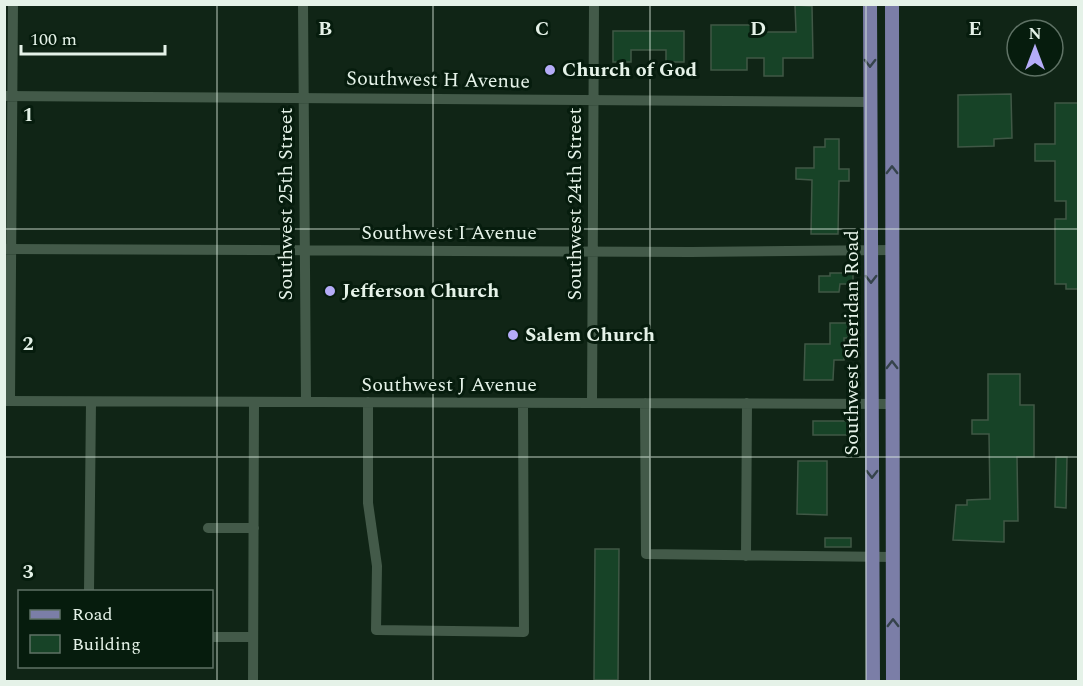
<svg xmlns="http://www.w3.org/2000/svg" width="1083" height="686" font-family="Spectral,serif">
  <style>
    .building { fill: #174327; stroke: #405846; stroke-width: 1.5 }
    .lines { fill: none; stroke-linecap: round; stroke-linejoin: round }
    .minor { stroke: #435a49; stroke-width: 10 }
    .major { stroke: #7b7ea7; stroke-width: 14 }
    .oneway { stroke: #35434b }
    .grid { fill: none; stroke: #e5f2e8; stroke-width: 1.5; stroke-opacity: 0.55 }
    .poi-dot { fill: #b5acf8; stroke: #061c0d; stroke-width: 2 }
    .labels { text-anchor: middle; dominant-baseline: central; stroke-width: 6; stroke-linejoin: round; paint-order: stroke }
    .poi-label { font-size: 20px; font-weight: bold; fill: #e5f2e8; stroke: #061c0d; text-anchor: start }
    .street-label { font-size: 20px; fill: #e5f2e8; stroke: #061c0d }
    .grid-label { font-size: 20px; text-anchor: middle; font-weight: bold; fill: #e5f2e8; stroke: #061c0d; stroke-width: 6; stroke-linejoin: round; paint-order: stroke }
  </style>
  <rect width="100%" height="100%" fill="#102516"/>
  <path class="building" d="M795 5 812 6 813 58H783V76H764V58H747V70H711V25H756V32H796Z
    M613 31H684V62H666V50H631V62H613Z
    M1011 94 1012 138 994 139V146L958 147V95Z
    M1055 103H1078V289H1066V284H1055V219H1066V201H1055V161H1035V144H1055Z
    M825 139H839V169H849V181H839L838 234H811L812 180 796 179V168H814V147H825Z
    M830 273H853V284H840L839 292H819V276H830Z
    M830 323H852V338H844V360H834L833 380H804L805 344H830Z
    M988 374H1020V405H1034V457H1017L1018 521H1004V542L953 540 956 505H967V500L990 499 989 434H972V420H988Z
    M813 421H853V435H813Z
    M1056 457H1067L1066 508 1055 507Z
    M798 461H827V515L797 514Z
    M825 538H851V547H825Z
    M595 549H619L618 680H594Z"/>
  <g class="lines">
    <path class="minor" d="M303 4 306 402
      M4 96 870 102
      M4 249 691 252 892 250
      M4 401 892 404
      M10 401 13 4
      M368 402V503L377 566 376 630 524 632 523 403
      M592 403 594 4
      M645 403 646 554 893 557
      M208 528H254
      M746 556 747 403
      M89 592 91 402
      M212 637H253
      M253 682 254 402"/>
    <path class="major" d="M870 4 873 682
      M892 4 893 682"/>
  </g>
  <defs><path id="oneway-chevron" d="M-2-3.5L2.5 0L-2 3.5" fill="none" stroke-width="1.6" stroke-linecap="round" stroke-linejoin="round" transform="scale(1.5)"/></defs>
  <g class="oneway">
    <use href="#oneway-chevron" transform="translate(870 63) rotate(90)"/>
    <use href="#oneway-chevron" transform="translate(892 170) rotate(-90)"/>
    <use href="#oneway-chevron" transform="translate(871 279) rotate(90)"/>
    <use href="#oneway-chevron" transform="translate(892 365) rotate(-90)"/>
    <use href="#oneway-chevron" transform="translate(872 474) rotate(90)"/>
    <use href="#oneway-chevron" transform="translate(893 623) rotate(-90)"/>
  </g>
  <path class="grid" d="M217 4V682M433 4V682M650 4V682M866 4V682M4 229H1078M4 457H1078"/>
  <g class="poi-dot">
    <circle cx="550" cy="70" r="6"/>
    <circle cx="330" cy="291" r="6"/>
    <circle cx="513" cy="335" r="6"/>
  </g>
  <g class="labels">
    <g class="poi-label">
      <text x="562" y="70">Church of God</text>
      <text x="342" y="291">Jefferson Church</text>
      <text x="525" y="335">Salem Church</text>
    </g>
    <g class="street-label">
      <text transform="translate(438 80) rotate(1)">Southwest H Avenue</text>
      <text transform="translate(286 204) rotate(-90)">Southwest 25th Street</text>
      <text transform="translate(575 204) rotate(-90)">Southwest 24th Street</text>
      <text x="449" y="233">Southwest I Avenue</text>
      <text transform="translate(852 343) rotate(-90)">Southwest Sheridan Road</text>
      <text x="449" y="385">Southwest J Avenue</text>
    </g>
  </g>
  <g class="grid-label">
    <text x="325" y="35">B</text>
    <text x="542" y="35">C</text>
    <text x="758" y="35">D</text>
    <text x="975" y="35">E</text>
    <text x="28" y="121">1</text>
    <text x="28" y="350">2</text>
    <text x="28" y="578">3</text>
  </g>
  <rect width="1083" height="686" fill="none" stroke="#e5f2e8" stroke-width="12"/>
  <rect x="18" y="590" width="195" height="78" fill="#061c0d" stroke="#5f7265" stroke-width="1.5"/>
  <rect x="30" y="610" width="30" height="9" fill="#7b7ea7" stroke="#5f7265" stroke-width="1.5"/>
  <text x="72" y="620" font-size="18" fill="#e5f2e8">Road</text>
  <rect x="30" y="635" width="30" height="18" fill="#174327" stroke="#5f7265" stroke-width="1.5"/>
  <text x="72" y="650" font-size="18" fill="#e5f2e8">Building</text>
  <g transform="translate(1035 48)"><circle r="28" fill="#061c0d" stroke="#5f7265" stroke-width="1.5"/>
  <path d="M0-4.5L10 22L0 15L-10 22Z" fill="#b5acf8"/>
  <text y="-9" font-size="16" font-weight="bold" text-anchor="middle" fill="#e5f2e8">N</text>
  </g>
  <path d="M21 45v9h144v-9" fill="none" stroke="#e5f2e8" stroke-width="3"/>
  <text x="30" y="45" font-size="18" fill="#e5f2e8" stroke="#061c0d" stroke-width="4.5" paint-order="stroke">100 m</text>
</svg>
